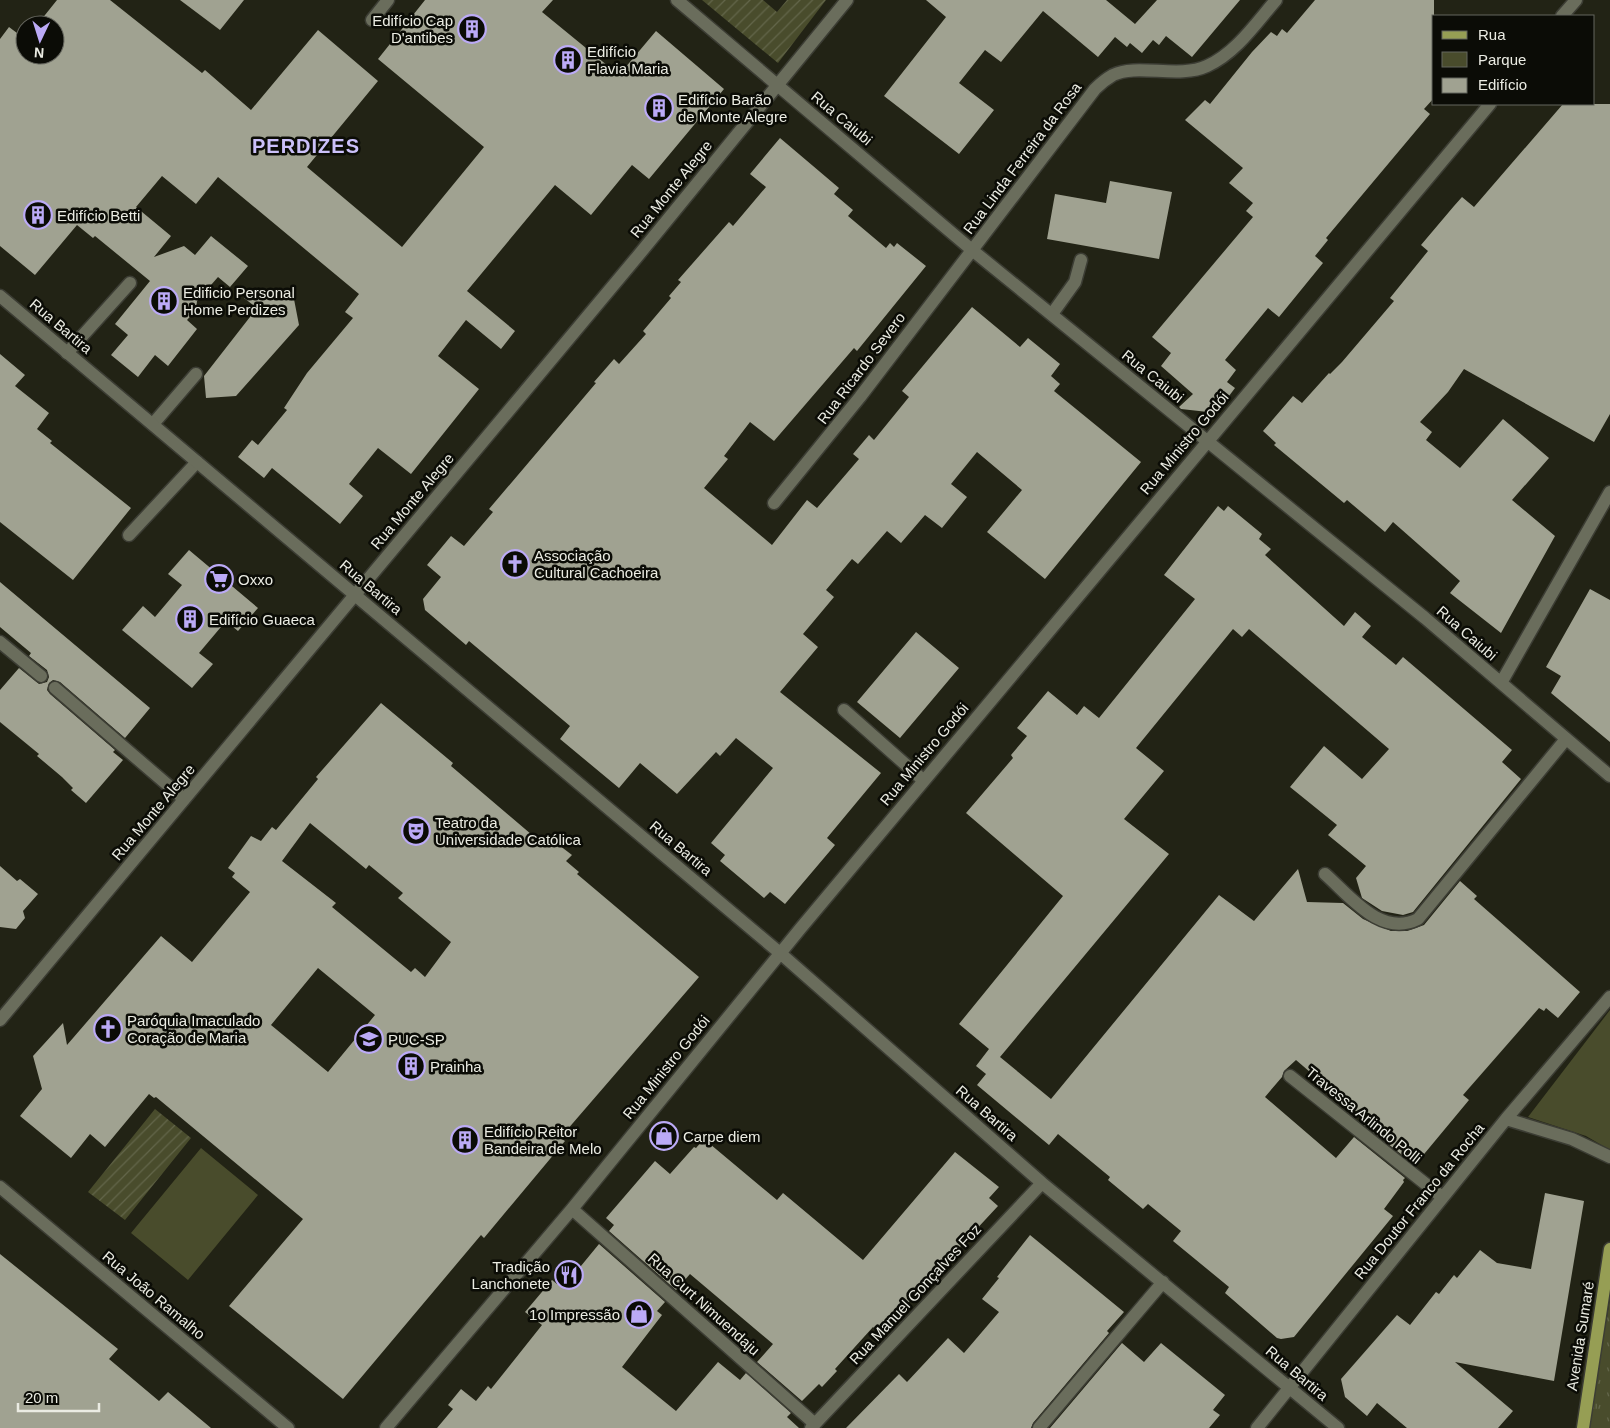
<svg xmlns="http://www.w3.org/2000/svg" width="1610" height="1428" font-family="Arial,sans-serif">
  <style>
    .grass { fill: url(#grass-tufts) }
    .park { fill: #494c2c }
    .garden { fill: url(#garden-furrows) }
    .building { fill: #a0a291; fill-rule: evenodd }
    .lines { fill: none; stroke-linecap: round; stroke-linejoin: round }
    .lane-casing { stroke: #3c3d34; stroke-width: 15 }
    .street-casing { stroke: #3c3d34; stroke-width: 15 }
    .primary-casing { stroke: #3c3d34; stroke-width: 15 }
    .lane { stroke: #6a6d5c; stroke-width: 12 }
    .street { stroke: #6a6d5c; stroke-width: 12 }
    .primary { stroke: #969e54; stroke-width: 12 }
    .labels { text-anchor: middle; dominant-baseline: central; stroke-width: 5; stroke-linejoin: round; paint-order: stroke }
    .poi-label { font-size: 15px; fill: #ebece3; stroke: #0b0c06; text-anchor: start }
    .street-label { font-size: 15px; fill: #ebece3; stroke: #0b0c06 }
    .district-label { font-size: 20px; font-weight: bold; letter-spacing: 1px; fill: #cbc0f9; stroke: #0b0c06 }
  </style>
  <defs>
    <pattern id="grass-tufts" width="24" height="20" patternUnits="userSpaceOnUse" patternTransform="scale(1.25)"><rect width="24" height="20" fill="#494c2c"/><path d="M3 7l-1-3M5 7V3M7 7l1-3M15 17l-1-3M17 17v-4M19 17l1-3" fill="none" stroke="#63664a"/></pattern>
    <pattern id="garden-furrows" width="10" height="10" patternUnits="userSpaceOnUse" patternTransform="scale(1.25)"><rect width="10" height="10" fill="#494c2c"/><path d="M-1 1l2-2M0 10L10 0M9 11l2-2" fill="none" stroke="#63664a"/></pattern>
  </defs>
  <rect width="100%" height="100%" fill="#222315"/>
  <path class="grass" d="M1610 1299V1428H1588Z"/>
  <path class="park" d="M1610 1010V1150L1586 1136 1528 1117Z
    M201 1148 258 1195 188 1280 131 1233Z"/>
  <path class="garden" d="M702 0H763L777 12 787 0H826L778 63Z
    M155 1109 191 1138 125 1220 88 1192Z"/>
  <path class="building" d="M57 0H110L202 73 205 70 251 110 318 30 378 81 307 167 402 247 484 147 378 59 425 0H553L542 12 619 75 656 31 724 89 649 179 632 165 591 215 555 185 467 291 515 331 501 349 466 320 438 356 479 389 411 474 378 448 349 484 363 496 340 524 272 468 264 478 238 457 252 440 258 445 287 410 284 408 307 373 353 318 345 312 359 294 218 177 196 204 162 176 136 207 171 236 154 257 184 246 195 255 211 236 248 266 230 287 218 277 197 301 196 310 187 320 197 329 168 366 155 355 138 377 111 355 128 335 115 324 150 281 95 236 93 238 77 225 35 275 0 246V39L9 27 25 39V55H55V25H37Z
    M180 0H244L220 30Z
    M926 0H1106L1135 24 1157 0H1240L1192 57 1166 36 1159 45 1153 40 1142 53 1130 43 1127 47 1115 37 1098 57 1043 11 1001 62 985 50 959 83 994 110 959 154 884 96 946 17Z
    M1315 0H1434V98L1424 109 1430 114 1326 238 1328 240 1315 256 1323 263 1279 317 1268 308 1225 360 1236 370 1227 382 1235 388 1220 408 1208 412 1181 409 1179 407 1193 394 1161 366 1171 353 1152 337 1253 217 1246 211 1253 203 1229 183 1243 168 1185 120 1205 100 1210 104 1252 52 1271 32 1277 36 1282 29 1287 33Z
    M1563 104H1610V414L1594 442 1464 369 1448 392 1420 422 1432 432 1426 440 1460 468 1503 419 1549 458 1512 500 1555 536 1501 633 1450 593 1460 581 1393 522 1385 532 1347 500 1344 503 1274 445 1276 443 1263 431 1293 396 1302 403 1329 373 1330 374 1342 362 1394 301 1390 298 1428 251 1421 245 1454 206 1462 197 1474 207Z
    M780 138 839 188 834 194 853 210 848 216 886 248 890 243 894 247 897 243 926 266 857 351 854 348 774 441 750 422 724 456 728 459 704 488 772 545 807 500 817 508 859 459 853 454 869 435 874 440 909 397 902 391 972 307 1020 347 1028 338 1060 364 1051 376 1060 384 1054 391 1141 462 1045 579 987 532 1022 490 977 452 951 484 967 497 942 528 925 515 901 543 887 531 858 564 852 559 826 590 834 597 803 634 818 647 780 692 881 773 827 838 835 845 785 904 770 892 764 898 720 861 725 855 711 843 773 768 736 738 720 756 716 752 677 794 640 763 619 788 560 739 570 726 469 641 466 645 425 610 423 599 441 577 427 565 451 536 464 546 493 512 489 509 596 383 594 382 614 359 619 364 646 334 643 331 671 298 669 296 681 282 678 280 729 222 733 226 766 187 750 174Z
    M1110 181 1172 192 1159 259 1047 239 1055 194 1106 203Z
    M293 294 299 325 236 396 206 398 204 376 257 308 244 298Z
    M0 354 25 375 15 386 49 413 37 429 52 441 50 443 131 508 73 580 0 522Z
    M1218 506 1224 511 1228 506 1262 534 1259 539 1271 549 1265 555 1344 626 1355 612 1371 626 1362 637 1396 665 1403 657 1512 750 1502 762 1521 779 1413 912 1403 915 1382 911 1362 898 1356 878 1366 866 1328 835 1337 825 1290 787 1324 746 1362 779 1389 749 1249 629 1242 637 1233 629 1136 748 1164 771 1124 819 1169 854 1000 1057 1051 1099 1219 895 1254 921 1298 869 1307 902 1343 903 1363 919 1391 931H1407L1424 925 1460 881 1477 896 1474 899 1580 992 1558 1018 1546 1008 1544 1011 1539 1008 1463 1095 1469 1100 1415 1165 1364 1125 1367 1121 1296 1060 1284 1071 1282 1077 1265 1097 1336 1158 1354 1137 1405 1178 1403 1180 1404 1182 1384 1209 1393 1216 1294 1337 1281 1339 1277 1338 1225 1293 1229 1287 1173 1241 1181 1231 1148 1204 1143 1209 1108 1180 1110 1177 1058 1134 1049 1145 977 1085 986 1074 976 1066 989 1049 959 1024 1063 896 966 813 1013 758 1011 755 1027 736 1017 728 1048 691 1077 715 1084 706 1099 718 1195 599 1164 575Z
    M189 550 258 608 238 631 226 621 199 653 213 664 192 688 122 630 143 606 155 617 182 585 168 574Z
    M0 582 150 708 125 738 60 682 53 680 49 683 47 690 50 694 115 750 113 752 123 760 86 803 71 790 73 788 62 777 37 756 39 754 0 722V690L19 668 39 684 47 682 49 677 47 670 29 656 31 653 0 627Z
    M1590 589 1610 600V742L1551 693 1561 676 1546 667Z
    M916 632 959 668 900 738 857 702Z
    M381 703 453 763 451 766 545 846 551 839 572 855 566 861 579 872 577 874 699 977 560 1138 565 1141 484 1238 481 1235 343 1399 229 1306 303 1219 156 1097 154 1098 149 1094 105 1147 90 1134 71 1158 20 1116 42 1089 33 1056 63 1023 67 1045 161 936 192 962 250 892 232 877 235 873 228 868 251 836 261 841 272 827 276 830 318 779 316 777ZM310 823 366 869 369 865 403 893 398 898 451 942 425 977 415 968 411 972 332 907 336 903 282 861ZM318 968 375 1015 328 1072 271 1025Z
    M0 866 17 881 20 879 38 894 23 911 25 918 16 929 0 927Z
    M704 1139 777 1200 783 1193 863 1260 955 1152 999 1187 989 1198 998 1206 880 1333 873 1327 835 1369 837 1371 822 1387 819 1384 802 1401 757 1362 773 1344 690 1274 676 1290 609 1231 614 1225 606 1218 655 1161 670 1174 694 1147 696 1148Z
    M1545 1193 1584 1201 1554 1381 1455 1362 1513 1411 1498 1428H1407L1377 1403 1367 1416 1345 1397 1341 1379 1397 1315 1410 1325 1436 1292 1439 1294 1454 1275 1457 1278 1480 1250 1497 1263 1531 1269Z
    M1030 1235 1124 1312 1107 1331 1109 1333 1033 1423 1031 1428H846L899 1374 907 1382 948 1338 964 1353 999 1312 982 1299 999 1278 997 1277Z
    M599 1244 665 1302 657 1311 662 1315 622 1367 676 1411 718 1362 740 1380 746 1373 791 1413 787 1417 799 1428H437L453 1409 448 1405 461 1389 476 1401 488 1386 491 1389 542 1325 525 1312 552 1280 557 1284 571 1267 576 1272Z
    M0 1254 118 1349 109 1359 159 1401 168 1392 211 1428H0Z
    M1122 1343 1144 1362 1161 1343 1225 1395 1213 1410 1220 1415 1209 1428H1050Z"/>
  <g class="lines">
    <defs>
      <path id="lane" d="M372 20 388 0
        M1052 314 1075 282 1081 260
        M67 353 130 283
        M153 424 196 374
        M129 535 197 462
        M0 642 41 676
        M55 688 184 799
        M844 710 923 780"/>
      <path id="street" d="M677 0 972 250 1425 618 1610 776
        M1562 16 1576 0
        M0 296 780 953 1042 1183 1338 1428
        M774 503 860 397 1095 89C1100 84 1106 79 1113 75 1137 63 1179 79 1207 66 1236 53 1256 23 1276 0
        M1501 683 1610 492
        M1325 874C1350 896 1381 938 1418 919L1566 739
        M0 1020 637 257 847 0
        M1290 1076 1442 1197
        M1506 1119 1572 1139 1610 1157
        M0 1187 288 1428
        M572 1209 815 1424
        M386 1428 572 1209 800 929 1490 104
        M811 1428 1042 1183
        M1039 1428 1163 1282
        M1257 1428 1506 1119 1610 997"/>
      <path id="primary" d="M1583 1428 1610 1249"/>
    </defs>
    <use href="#lane" class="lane-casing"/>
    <use href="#street" class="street-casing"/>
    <use href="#primary" class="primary-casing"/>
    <use href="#lane" class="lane"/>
    <use href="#street" class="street"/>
    <use href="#primary" class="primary"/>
  </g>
  <defs>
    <symbol id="building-ring" viewBox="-11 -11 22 22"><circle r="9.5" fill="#0b0c06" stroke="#bbaaf6" stroke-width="1.5"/><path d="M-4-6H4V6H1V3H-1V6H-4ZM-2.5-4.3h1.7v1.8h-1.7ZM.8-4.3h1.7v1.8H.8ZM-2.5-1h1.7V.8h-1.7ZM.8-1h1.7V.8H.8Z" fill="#bbaaf6"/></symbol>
    <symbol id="church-ring" viewBox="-11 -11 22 22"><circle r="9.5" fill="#0b0c06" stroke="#bbaaf6" stroke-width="1.5"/><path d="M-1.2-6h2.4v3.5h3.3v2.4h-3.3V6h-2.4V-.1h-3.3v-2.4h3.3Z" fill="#bbaaf6"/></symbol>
    <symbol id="supermarket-ring" viewBox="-11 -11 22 22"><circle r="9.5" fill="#0b0c06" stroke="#bbaaf6" stroke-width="1.5"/><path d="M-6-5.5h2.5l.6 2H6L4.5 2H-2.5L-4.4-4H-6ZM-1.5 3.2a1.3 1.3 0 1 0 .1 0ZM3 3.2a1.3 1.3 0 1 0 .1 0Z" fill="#bbaaf6"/></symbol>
    <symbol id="theatre-ring" viewBox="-11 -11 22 22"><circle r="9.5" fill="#0b0c06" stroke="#bbaaf6" stroke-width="1.5"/><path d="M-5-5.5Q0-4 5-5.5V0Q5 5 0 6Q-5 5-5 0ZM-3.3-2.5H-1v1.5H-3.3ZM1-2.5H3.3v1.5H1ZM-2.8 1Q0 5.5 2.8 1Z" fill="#bbaaf6"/></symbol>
    <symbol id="university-ring" viewBox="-11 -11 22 22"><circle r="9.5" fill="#0b0c06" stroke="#bbaaf6" stroke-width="1.5"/><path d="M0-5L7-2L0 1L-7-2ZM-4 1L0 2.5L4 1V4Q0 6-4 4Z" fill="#bbaaf6"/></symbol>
    <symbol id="shop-ring" viewBox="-11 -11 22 22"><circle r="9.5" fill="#0b0c06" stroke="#bbaaf6" stroke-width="1.5"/><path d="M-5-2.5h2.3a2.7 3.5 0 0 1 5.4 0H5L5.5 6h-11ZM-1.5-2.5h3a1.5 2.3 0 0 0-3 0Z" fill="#bbaaf6"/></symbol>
    <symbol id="restaurant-ring" viewBox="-11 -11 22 22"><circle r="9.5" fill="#0b0c06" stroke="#bbaaf6" stroke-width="1.5"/><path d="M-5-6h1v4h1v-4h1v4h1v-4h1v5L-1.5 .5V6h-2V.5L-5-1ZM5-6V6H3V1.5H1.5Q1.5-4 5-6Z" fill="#bbaaf6"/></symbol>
  </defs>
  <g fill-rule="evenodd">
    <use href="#building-ring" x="456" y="13" width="32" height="32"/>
    <use href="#building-ring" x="552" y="44" width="32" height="32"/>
    <use href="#building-ring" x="643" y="92" width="32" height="32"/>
    <use href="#building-ring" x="22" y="199" width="32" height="32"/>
    <use href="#building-ring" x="148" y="285" width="32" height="32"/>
    <use href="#church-ring" x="499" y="548" width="32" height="32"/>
    <use href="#supermarket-ring" x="203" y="563" width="32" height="32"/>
    <use href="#building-ring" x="174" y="603" width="32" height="32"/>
    <use href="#theatre-ring" x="400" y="815" width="32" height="32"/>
    <use href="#church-ring" x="92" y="1013" width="32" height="32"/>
    <use href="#university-ring" x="353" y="1023" width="32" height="32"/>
    <use href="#building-ring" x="395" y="1050" width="32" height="32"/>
    <use href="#shop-ring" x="648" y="1120" width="32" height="32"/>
    <use href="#building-ring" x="449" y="1124" width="32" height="32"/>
    <use href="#restaurant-ring" x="553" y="1259" width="32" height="32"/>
    <use href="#shop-ring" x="623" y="1298" width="32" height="32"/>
  </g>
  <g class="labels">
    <g class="poi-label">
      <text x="453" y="20" text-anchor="end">Edifício Cap<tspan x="453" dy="17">D'antibes</tspan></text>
      <text x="587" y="51">Edifício<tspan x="587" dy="17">Flavia Maria</tspan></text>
      <text x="678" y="99">Edifício Barão<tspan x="678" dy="17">de Monte Alegre</tspan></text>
      <text x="57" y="215">Edifício Betti</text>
      <text x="183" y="292">Edificio Personal<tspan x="183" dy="17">Home Perdizes</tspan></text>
      <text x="534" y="555">Associação<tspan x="534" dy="17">Cultural Cachoeira</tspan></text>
      <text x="238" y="579">Oxxo</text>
      <text x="209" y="619">Edifício Guaeca</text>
      <text x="435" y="822">Teatro da<tspan x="435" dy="17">Universidade Católica</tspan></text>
      <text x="127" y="1020">Paróquia Imaculado<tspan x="127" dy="17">Coração de Maria</tspan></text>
      <text x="388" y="1039">PUC-SP</text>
      <text x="430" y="1066">Prainha</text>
      <text x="484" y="1131">Edifício Reitor<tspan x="484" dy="17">Bandeira de Melo</tspan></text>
      <text x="683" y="1136">Carpe diem</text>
      <text x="550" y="1266" text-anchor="end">Tradição<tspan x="550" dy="17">Lanchonete</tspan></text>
      <text x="620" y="1314" text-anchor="end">1o Impressão</text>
    </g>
    <g class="street-label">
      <text transform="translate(842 118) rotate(40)">Rua Caiubi</text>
      <text transform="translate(1022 158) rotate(-53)">Rua Linda Ferreira da Rosa</text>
      <text transform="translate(671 189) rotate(-51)">Rua Monte Alegre</text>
      <text transform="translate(61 326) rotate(40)">Rua Bartira</text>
      <text transform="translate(861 368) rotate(-53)">Rua Ricardo Severo</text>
      <text transform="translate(1153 376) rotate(39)">Rua Caiubi</text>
      <text transform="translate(1184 443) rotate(-50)">Rua Ministro Godói</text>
      <text transform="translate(412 501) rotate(-50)">Rua Monte Alegre</text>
      <text transform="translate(371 587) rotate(40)">Rua Bartira</text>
      <text transform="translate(1467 633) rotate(41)">Rua Caiubi</text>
      <text transform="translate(924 754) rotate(-50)">Rua Ministro Godói</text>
      <text transform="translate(153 812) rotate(-50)">Rua Monte Alegre</text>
      <text transform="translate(681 848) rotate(40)">Rua Bartira</text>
      <text transform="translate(666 1067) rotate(-51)">Rua Ministro Godói</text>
      <text transform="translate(987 1113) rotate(41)">Rua Bartira</text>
      <text transform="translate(1364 1115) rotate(39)">Travessa Arlindo Polli</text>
      <text transform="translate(1419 1201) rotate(-51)">Rua Doutor Franco da Rocha</text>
      <text transform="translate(915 1294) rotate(-47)">Rua Manuel Gonçalves Foz</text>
      <text transform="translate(154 1295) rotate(40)">Rua João Ramalho</text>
      <text transform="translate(704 1304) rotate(42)">Rua Curt Nimuendaju</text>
      <text transform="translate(1580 1336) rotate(-81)">Avenida Sumaré</text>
      <text transform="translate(1297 1373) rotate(40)">Rua Bartira</text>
    </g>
    <g class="district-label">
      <text x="306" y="146">PERDIZES</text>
    </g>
  </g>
  <rect x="1432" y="15" width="162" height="90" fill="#0b0c06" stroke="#65665e"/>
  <rect x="1442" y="31" width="25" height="8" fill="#969e54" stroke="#65665e"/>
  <text x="1478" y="40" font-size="15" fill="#ebece3">Rua</text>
  <rect x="1442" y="52" width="25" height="15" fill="#494c2c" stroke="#65665e"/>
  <text x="1478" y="65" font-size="15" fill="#ebece3">Parque</text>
  <rect x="1442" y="78" width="25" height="15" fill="#a0a291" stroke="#65665e"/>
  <text x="1478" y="90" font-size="15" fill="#ebece3">Edifício</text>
  <g transform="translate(40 40) rotate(184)"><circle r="24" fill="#0b0c06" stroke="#65665e"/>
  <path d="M0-4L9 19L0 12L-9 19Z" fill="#bbaaf6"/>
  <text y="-8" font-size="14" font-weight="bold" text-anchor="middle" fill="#ebece3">N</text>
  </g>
  <path d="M18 1403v8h81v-8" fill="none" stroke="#ebece3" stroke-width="2.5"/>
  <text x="25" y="1403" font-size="15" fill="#ebece3" stroke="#0b0c06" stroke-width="4" paint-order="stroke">20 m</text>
</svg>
